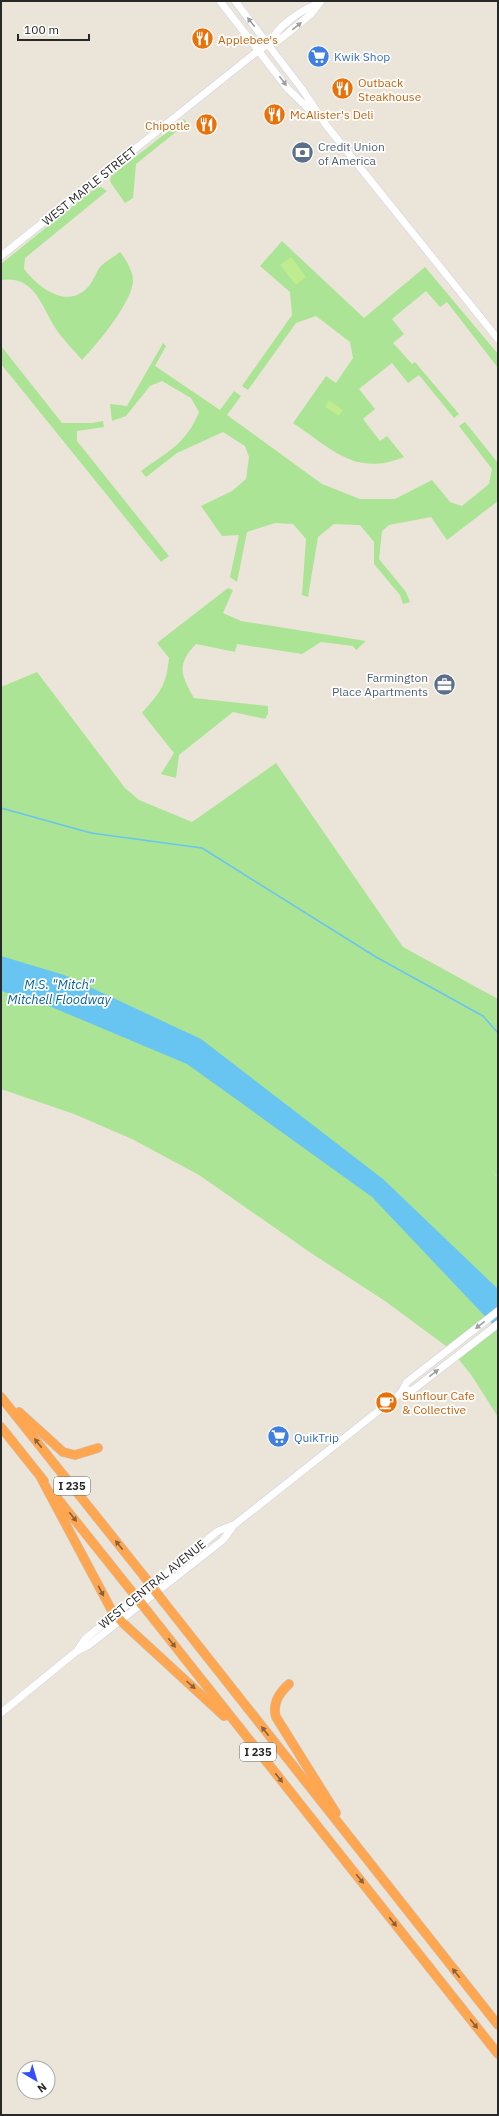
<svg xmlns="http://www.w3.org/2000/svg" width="499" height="2116" font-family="'IBM Plex Sans',sans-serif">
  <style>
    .green { fill: #aae494 }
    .pitch { fill: #bfec8f }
    .water { fill: #68c5f2 }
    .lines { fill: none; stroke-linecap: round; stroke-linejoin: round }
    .stream { stroke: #68c5f2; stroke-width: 1.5 }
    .secondary-casing { stroke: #cfd1e2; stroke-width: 8 }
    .highway-casing { stroke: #c7c7c7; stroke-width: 10 }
    .secondary { stroke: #fff; stroke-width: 7 }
    .highway { stroke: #ffa651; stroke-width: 9 }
    .highway-bridge-casing { stroke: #c7c7c7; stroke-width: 10; stroke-linecap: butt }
    .highway-bridge { stroke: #ffa651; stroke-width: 9 }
    .oneway { fill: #9e9e9e }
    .oneway2 { fill: #89613a }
    .labels { text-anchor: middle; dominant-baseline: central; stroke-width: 3.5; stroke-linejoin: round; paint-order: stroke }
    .shield { fill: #fff; stroke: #686868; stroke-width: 1 }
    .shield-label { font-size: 11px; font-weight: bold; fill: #282828 }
    .food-label { font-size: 12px; fill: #c56008; stroke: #fff; text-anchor: start }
    .shop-label { font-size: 12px; fill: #366cbe; stroke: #fff; text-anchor: start }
    .service-label { font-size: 12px; fill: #4e5e75; stroke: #fff; text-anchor: start }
    .street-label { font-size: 12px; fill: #282828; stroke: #fff }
    .water-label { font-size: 13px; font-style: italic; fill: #09619c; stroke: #fff }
  </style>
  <rect width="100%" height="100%" fill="#ebe5d9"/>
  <path class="green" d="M184 119 187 123 136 164 133 198 125 203 111 183 110 180 111 176Z
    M101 187 107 191 25 258 24 269C37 286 66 310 87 288 93 283 95 274 100 267 106 261 114 257 120 252 126 259 134 273 133 283 129 306 98 343 82 360 74 350 63 340 56 329 41 306 35 275 1 280V264L95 188Z
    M282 241 364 318 425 267 498 354V368L447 302 440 307 426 291 392 319 404 334 393 343 412 364 415 362 459 414 454 418 419 375 408 383 392 363 359 389 375 409 363 419 380 441 387 436 404 457C355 477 332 449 293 423L326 376 336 383 353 358 350 342 316 316 296 323 248 390 242 386 292 315 290 292 260 266Z
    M163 343 166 346 155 366 220 410 234 391 241 396 227 415 322 484 360 499H395L432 480 450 502 462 506 489 484 492 469 459 426 465 422 498 463V501L447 540 431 517 389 525 382 531 379 559 406 592 410 602 403 604 400 595 374 564V542L360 525 334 524 318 537 308 597 302 595 306 539 293 524 275 523 247 532 237 582 230 577 239 535 222 536 201 506 232 491 246 479 249 457 245 446 223 432 177 453 146 477 141 471C167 452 186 444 199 412L191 398 162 381 150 386 126 416 112 421 110 404 127 406Z
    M1 346 62 423H92L103 421 104 427 77 431V441L169 556 161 562 1 364Z
    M228 588 233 590 223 613 241 621 366 641 356 650 353 646 321 642 302 654 237 644 235 652 196 644C176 665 181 675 194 698L268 706V714L265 719 233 712 179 755 176 778 161 774 174 753 142 713C160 692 166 687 169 658L157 643Z
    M37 672 125 788 139 800 192 822 276 763 403 947 498 999V1177L489 1168 498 1178V1311L450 1349 385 1301 311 1253 199 1175 132 1139 74 1114 1 1089V687Z
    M498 1324V1417L472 1376 457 1357Z"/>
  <path class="pitch" d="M291 257 306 277 296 285 280 265Z
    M329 400 343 410 339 416 325 407Z"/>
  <path class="water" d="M1 956 64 975 201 1039 383 1179 498 1289V1330L372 1197 187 1064 49 1006 1 991Z"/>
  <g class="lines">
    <path class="stream" d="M1 808 91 833 202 848 376 957 483 1016 498 1033"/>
    <defs>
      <path id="secondary" d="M220 1 288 89 315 115
        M235 1 302 89 326 125 498 339
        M272 41C276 27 303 9 317 4
        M1 256 259 50 272 41 279 40 288 33 311 14 321 1
        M401 1393 407 1382 498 1311
        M77 1651 85 1639 218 1531 233 1525
        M1 1713 77 1651 89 1645 223 1540 234 1525 401 1393 414 1389 498 1324"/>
      <path id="highway" d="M1 1397 143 1575
        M19 1412 63 1452 75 1455 98 1448
        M1 1427 44 1481
        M40 1476 112 1611 123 1623 224 1716
        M54 1494 129 1588
        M163 1601 498 2025
        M148 1612 498 2054
        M289 1684C279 1693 272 1704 276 1717L336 1813"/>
    </defs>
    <use href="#secondary" class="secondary-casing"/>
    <use href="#highway" class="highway-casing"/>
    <use href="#secondary" class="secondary"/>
    <use href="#highway" class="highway"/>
    <defs>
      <path id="highway-bridge" d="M143 1575 163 1601
        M129 1588 148 1612"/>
    </defs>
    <use href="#highway-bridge" class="highway-bridge-casing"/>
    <use href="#highway-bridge" class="highway-bridge"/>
  </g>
  <defs><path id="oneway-solid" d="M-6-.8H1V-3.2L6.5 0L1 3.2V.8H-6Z"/></defs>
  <g class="oneway">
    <use href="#oneway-solid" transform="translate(251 22) rotate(-128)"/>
    <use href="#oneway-solid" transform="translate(297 26) rotate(-39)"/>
    <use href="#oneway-solid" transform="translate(283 81) rotate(53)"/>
    <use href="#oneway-solid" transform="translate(480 1325) rotate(143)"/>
    <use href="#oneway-solid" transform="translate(434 1373) rotate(-38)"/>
  </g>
  <g class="oneway2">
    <use href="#oneway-solid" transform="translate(38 1443) rotate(-128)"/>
    <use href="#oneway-solid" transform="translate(73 1517) rotate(52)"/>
    <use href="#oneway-solid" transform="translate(119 1545) rotate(-129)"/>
    <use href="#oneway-solid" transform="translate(101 1591) rotate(62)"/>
    <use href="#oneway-solid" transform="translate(172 1643) rotate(52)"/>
    <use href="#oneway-solid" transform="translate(191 1685) rotate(42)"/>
    <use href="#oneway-solid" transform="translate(265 1731) rotate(-128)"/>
    <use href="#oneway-solid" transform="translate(279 1778) rotate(52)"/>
    <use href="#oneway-solid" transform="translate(360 1879) rotate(51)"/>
    <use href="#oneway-solid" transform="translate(393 1922) rotate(52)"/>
    <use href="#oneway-solid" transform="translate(456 1973) rotate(-128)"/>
    <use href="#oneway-solid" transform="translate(474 2024) rotate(52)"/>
  </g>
  <defs>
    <symbol id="restaurant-disc" viewBox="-11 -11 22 22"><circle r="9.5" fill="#e8710a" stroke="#fff"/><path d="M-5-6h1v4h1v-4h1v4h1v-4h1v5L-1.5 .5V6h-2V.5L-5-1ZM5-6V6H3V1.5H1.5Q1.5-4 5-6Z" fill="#fff"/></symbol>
    <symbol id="supermarket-disc" viewBox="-11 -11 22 22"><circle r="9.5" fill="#3f7fe0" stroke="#fff"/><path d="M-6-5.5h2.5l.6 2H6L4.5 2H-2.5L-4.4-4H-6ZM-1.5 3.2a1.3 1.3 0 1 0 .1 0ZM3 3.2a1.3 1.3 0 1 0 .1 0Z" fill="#fff"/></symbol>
    <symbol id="bank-disc" viewBox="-11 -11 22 22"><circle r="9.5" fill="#5c6f8a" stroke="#fff"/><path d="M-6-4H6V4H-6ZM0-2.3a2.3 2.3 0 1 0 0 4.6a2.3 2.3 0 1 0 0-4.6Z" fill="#fff"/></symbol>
    <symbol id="office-disc" viewBox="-11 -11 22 22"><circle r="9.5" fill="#5c6f8a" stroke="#fff"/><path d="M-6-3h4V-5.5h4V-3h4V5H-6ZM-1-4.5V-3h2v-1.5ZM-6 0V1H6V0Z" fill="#fff"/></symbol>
    <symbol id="cafe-disc" viewBox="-11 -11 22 22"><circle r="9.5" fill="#e8710a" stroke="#fff"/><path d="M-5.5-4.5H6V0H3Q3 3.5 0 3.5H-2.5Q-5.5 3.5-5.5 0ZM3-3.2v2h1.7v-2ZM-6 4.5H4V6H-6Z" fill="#fff"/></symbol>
  </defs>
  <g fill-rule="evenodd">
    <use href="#restaurant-disc" x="190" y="26" width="25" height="25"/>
    <use href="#supermarket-disc" x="306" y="44" width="25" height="25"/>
    <use href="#restaurant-disc" x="330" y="76" width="25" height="25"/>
    <use href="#restaurant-disc" x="262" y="102" width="25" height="25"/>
    <use href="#restaurant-disc" x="194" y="112" width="25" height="25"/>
    <use href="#bank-disc" x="290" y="140" width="25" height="25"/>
    <use href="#office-disc" x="432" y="672" width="25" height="25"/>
    <use href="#cafe-disc" x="374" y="1390" width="25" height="25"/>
    <use href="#supermarket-disc" x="266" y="1424" width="25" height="25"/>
  </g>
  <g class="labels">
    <g class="shield">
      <rect x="54" y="1477" width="36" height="18" rx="3"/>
      <rect x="240" y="1743" width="36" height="18" rx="3"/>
    </g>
    <g class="shield-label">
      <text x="72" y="1486">I 235</text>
      <text x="258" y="1752">I 235</text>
    </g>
    <g class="food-label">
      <text x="218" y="39">Applebee's</text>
      <text x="358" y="82">Outback<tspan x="358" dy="14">Steakhouse</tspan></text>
      <text x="290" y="114">McAlister's Deli</text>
      <text x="190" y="125" text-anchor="end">Chipotle</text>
      <text x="402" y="1395">Sunflour Cafe<tspan x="402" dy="14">&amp; Collective</tspan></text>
    </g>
    <g class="shop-label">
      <text x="334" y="56">Kwik Shop</text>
      <text x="294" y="1437">QuikTrip</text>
    </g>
    <g class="service-label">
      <text x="318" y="146">Credit Union<tspan x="318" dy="14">of America</tspan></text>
      <text x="428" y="677" text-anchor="end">Farmington<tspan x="428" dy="14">Place Apartments</tspan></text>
    </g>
    <g class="street-label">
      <text transform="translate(89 186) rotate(-39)">WEST MAPLE STREET</text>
      <text transform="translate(152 1584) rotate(-39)">WEST CENTRAL AVENUE</text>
    </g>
    <g class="water-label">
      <text x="59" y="984">M.S. "Mitch"<tspan x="59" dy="15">Mitchell Floodway</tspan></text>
    </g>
  </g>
  <rect width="499" height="2116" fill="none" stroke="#282828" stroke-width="4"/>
  <g transform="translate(36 2080) rotate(142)"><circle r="19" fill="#ffffff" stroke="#a9a9a9"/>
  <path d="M0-3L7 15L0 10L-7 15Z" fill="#334dff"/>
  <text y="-6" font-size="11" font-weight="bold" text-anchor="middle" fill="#282828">N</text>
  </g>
  <path d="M18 34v6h71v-6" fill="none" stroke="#282828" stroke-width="2"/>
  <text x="24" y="34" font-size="12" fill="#282828" stroke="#ffffff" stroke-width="3" paint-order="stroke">100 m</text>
</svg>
